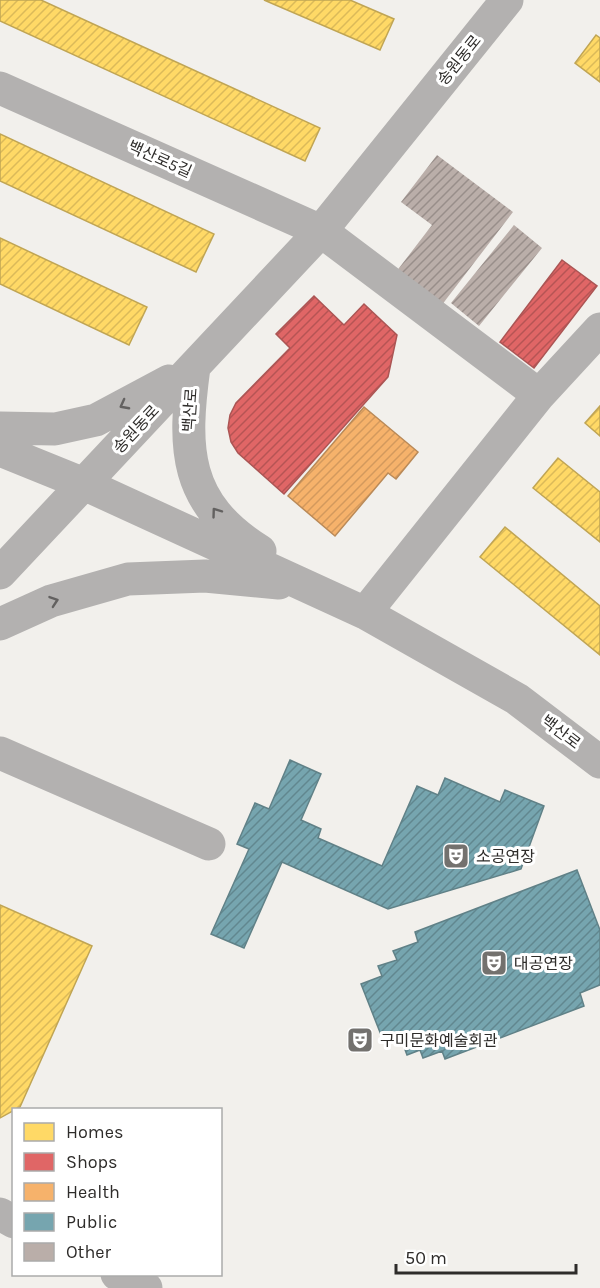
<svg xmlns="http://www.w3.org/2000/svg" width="600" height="1288" font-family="Karla,'Noto Sans KR',sans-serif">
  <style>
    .homes { fill: url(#homes-hatch); stroke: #c0a554; stroke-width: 1.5 }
    .shops { fill: url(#shops-hatch); stroke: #ab5554; stroke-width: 1.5 }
    .health { fill: url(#health-hatch); stroke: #ba8a58; stroke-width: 1.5 }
    .public { fill: url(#public-hatch); stroke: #608187; stroke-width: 1.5 }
    .building { fill: url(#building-hatch) }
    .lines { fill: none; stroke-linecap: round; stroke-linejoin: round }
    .minor { stroke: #b3b1b0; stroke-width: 33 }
    .oneway { stroke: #636160 }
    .labels { text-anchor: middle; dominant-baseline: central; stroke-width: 6; stroke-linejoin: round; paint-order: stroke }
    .street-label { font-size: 16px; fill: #2e2c2a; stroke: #fff }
    .poi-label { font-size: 16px; fill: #2e2c2a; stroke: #fff; text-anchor: start }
  </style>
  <defs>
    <pattern id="homes-hatch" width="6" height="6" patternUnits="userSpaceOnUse" patternTransform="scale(1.5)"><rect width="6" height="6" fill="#ffd966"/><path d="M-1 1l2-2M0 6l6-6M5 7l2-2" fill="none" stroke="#dbba59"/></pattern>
    <pattern id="shops-hatch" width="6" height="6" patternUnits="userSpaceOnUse" patternTransform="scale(1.5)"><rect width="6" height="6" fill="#e06666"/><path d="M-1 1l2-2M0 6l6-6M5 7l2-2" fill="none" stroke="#b65454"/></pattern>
    <pattern id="health-hatch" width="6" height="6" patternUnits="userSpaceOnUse" patternTransform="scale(1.5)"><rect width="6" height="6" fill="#f6b26b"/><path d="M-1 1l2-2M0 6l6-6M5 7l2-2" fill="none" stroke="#d3995d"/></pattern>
    <pattern id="public-hatch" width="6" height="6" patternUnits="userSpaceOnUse" patternTransform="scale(1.5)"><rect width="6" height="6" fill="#76a5af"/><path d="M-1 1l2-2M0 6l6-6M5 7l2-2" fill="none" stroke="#61878f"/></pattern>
    <pattern id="building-hatch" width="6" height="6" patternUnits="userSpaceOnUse" patternTransform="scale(1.5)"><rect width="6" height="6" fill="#baaea9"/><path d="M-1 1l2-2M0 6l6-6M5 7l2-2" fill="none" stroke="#988e8a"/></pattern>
  </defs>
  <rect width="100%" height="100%" fill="#f2f0ec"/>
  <path class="homes" d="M0 0H41L320 128 305 161 0 21Z
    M264 0H350L394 19 380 50Z
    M596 35 600 38V82L575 63Z
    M0 134 214 234 196 272 0 181Z
    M0 238 147 307 129 345 0 284Z
    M600 406V436L585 423Z
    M558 458 600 492V542L533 488Z
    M505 527 600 606V655L480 557Z
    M0 905 92 946 20 1107 0 1118Z"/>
  <path class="shops" d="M562 260 597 286 534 368 500 342Z
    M314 296 344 325 364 304 397 335 388 377 284 494 238 453 231 442 228 428 230 415 236 403 290 348 276 334Z"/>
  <path class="health" d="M364 407 418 452 396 479 388 473 335 536 288 496Z"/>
  <path class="public" d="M290 760 321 774 301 820 321 829 318 838 382 866 417 786 438 795 445 778 500 802 505 790 544 806 521 869 388 909 282 862 244 948 211 934 249 849 237 844 255 803 269 809Z
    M577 870 600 930V985L580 993 584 1006 445 1059 442 1051 423 1058 420 1050 407 1055 401 1039 385 1045 361 984 382 976 378 966 397 960 393 951 418 942 415 932Z"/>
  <path class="building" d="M437 155 513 212 441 306 396 272 432 225 401 202Z
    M514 225 542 248 479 326 451 303Z"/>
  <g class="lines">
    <path class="minor" d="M0 88 321 231 539 395
      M194 367C183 448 183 503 260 551
      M0 428 55 429 96 420 169 381
      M0 450 84 484 365 613 517 699 600 762
      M0 573 321 231 507 0
      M365 613 539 395 600 329
      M0 624 51 601 128 579 205 576 279 583
      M0 753 209 844
      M0 1214 14 1222
      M117 1274 146 1288"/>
  </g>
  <defs><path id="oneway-chevron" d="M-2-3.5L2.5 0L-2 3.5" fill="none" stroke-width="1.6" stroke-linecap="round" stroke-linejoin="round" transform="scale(1.5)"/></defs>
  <g class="oneway">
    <use href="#oneway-chevron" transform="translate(124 405) rotate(152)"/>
    <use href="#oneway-chevron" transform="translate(216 512) rotate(-126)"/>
    <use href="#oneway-chevron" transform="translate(54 601) rotate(-19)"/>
  </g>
  <defs>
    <symbol id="theatre-square" viewBox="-11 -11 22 22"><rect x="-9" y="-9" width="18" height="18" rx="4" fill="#73716e" stroke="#fff"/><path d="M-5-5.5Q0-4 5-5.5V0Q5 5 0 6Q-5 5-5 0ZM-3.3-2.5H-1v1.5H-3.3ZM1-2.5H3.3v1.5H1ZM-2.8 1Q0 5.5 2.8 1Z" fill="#fff"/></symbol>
  </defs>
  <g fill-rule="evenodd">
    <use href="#theatre-square" x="441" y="841" width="30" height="30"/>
    <use href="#theatre-square" x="479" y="948" width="30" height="30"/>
    <use href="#theatre-square" x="345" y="1025" width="30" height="30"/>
  </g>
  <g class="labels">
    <g class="street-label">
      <text transform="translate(459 60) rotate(-51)">송원동로</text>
      <text transform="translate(160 159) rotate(24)">백산로5길</text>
      <text transform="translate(190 410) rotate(-86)">백산로</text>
      <text transform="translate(136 429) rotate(-47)">송원동로</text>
      <text transform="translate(561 732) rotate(37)">백산로</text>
    </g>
    <g class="poi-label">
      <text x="476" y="856">소공연장</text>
      <text x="514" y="963">대공연장</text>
      <text x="380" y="1040">구미문화예술회관</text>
    </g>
  </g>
  <rect x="12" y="1108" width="210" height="168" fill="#ffffff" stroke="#ababaa" stroke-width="1.5"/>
  <rect x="24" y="1123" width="30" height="18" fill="#ffd966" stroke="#ababaa" stroke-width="1.5"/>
  <text x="66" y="1138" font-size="18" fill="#2e2c2a">Homes</text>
  <rect x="24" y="1153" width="30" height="18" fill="#e06666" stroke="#ababaa" stroke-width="1.5"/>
  <text x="66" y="1168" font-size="18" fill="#2e2c2a">Shops</text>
  <rect x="24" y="1183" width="30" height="18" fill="#f6b26b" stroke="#ababaa" stroke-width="1.5"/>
  <text x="66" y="1198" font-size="18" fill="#2e2c2a">Health</text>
  <rect x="24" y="1213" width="30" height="18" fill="#76a5af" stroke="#ababaa" stroke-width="1.5"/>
  <text x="66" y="1228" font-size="18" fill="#2e2c2a">Public</text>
  <rect x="24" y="1243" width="30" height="18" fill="#baaea9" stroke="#ababaa" stroke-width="1.5"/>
  <text x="66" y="1258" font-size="18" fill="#2e2c2a">Other</text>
  <path d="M396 1264v9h180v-9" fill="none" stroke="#2e2c2a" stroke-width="3"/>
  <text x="405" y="1264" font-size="18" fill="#2e2c2a" stroke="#ffffff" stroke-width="4.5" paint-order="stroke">50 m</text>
</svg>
